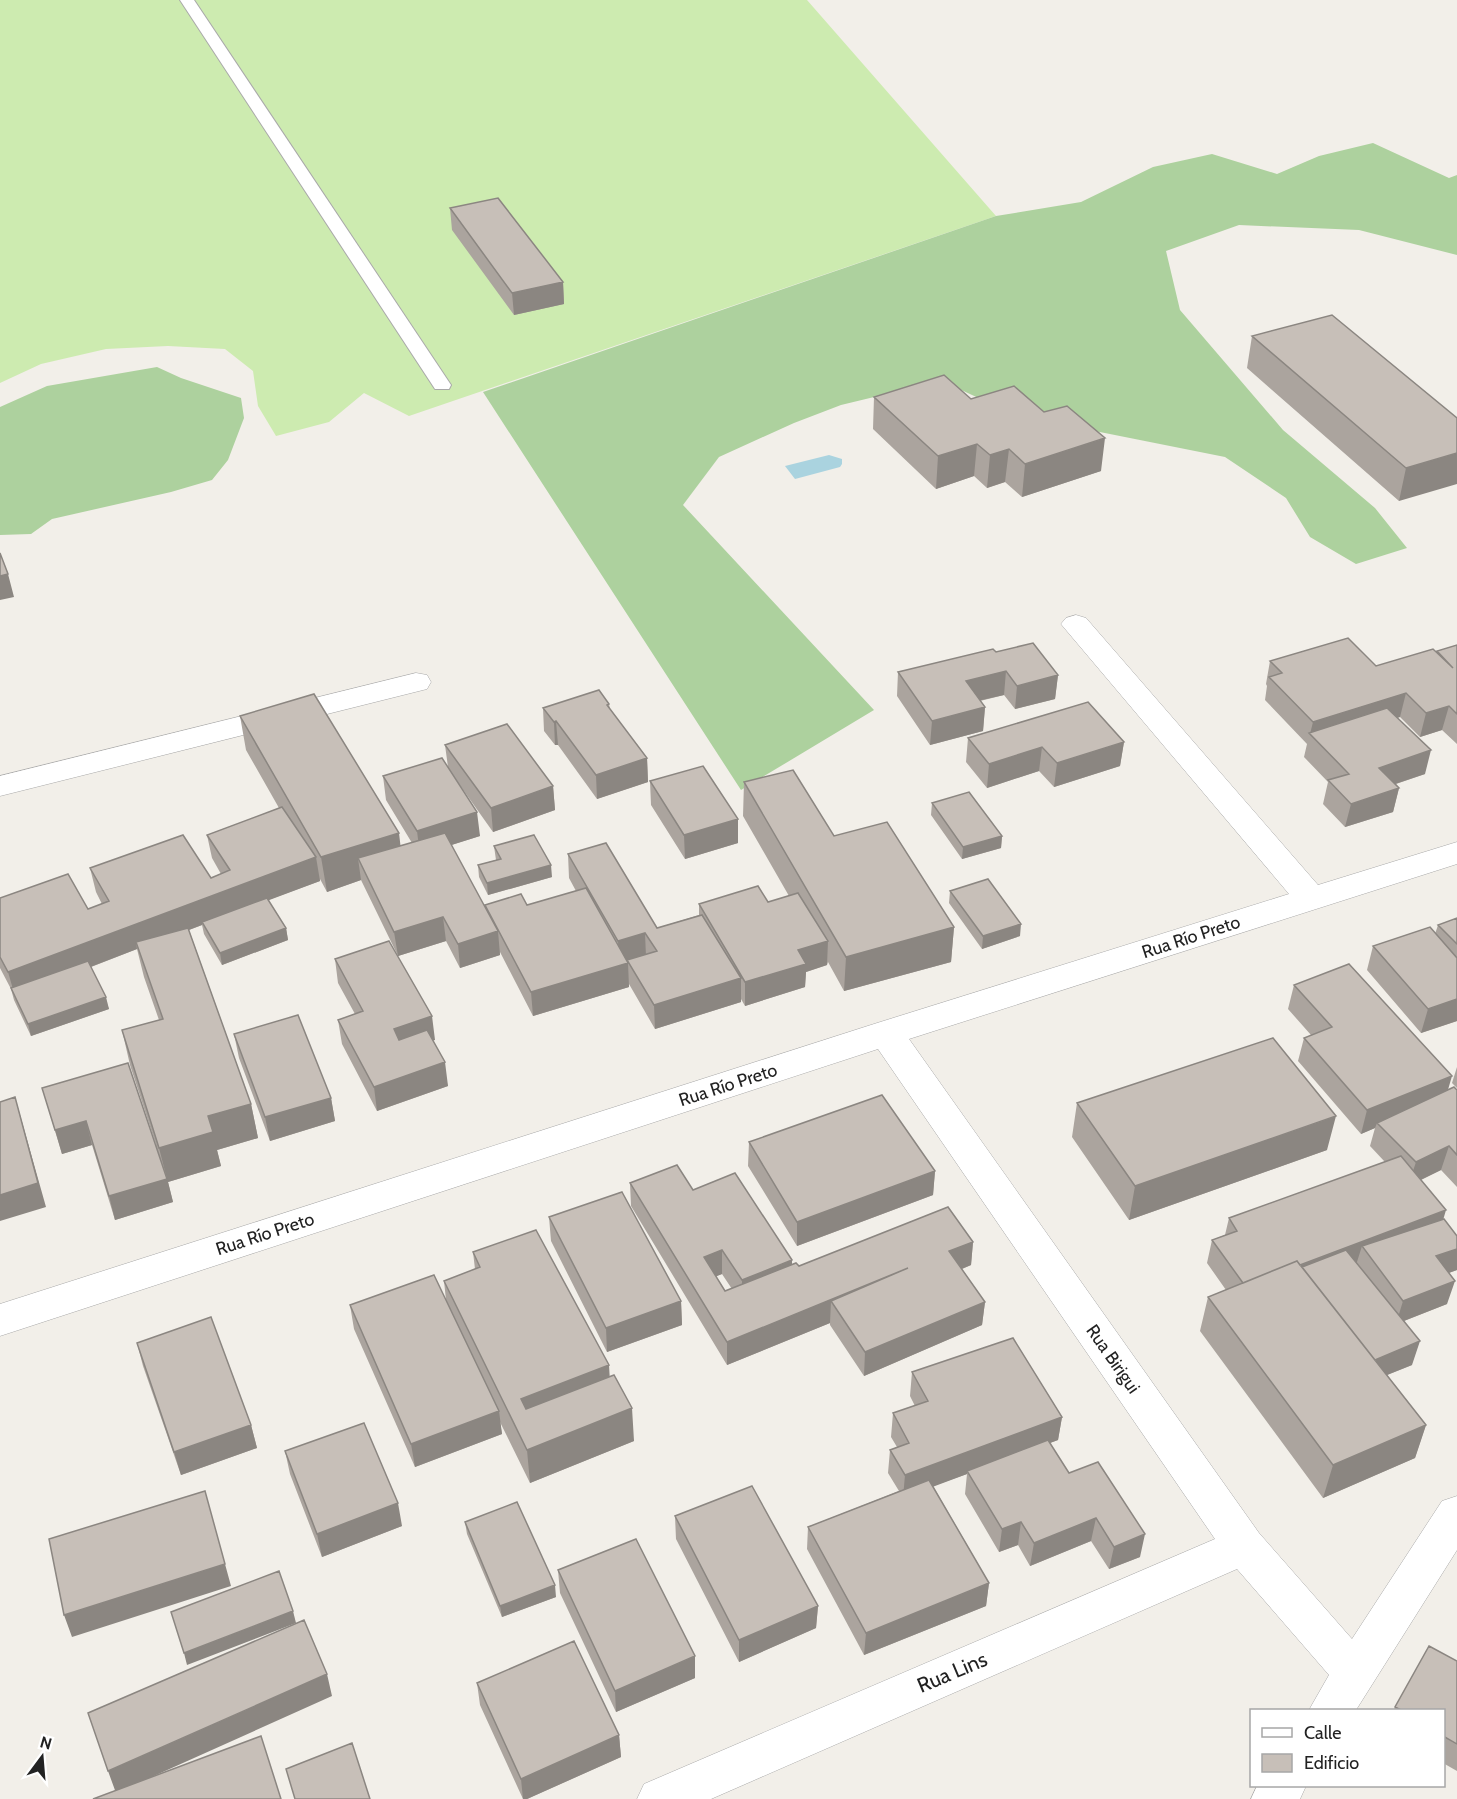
<svg xmlns="http://www.w3.org/2000/svg" width="1457" height="1799" font-family="Cabin,sans-serif">
  <style>
    .grass { fill: #cdebb0 }
    .forest { fill: #add19e }
    .water { fill: #aad3df }
    .lines { fill: none; stroke-linecap: round; stroke-linejoin: round }
    .service-casing { stroke: #a9a9a9; stroke-width: 2 }
    .minor-casing { stroke: #a9a9a9; stroke-width: 1 }
    .service { fill: #fff; fill-rule: evenodd }
    .minor { fill: #fff; fill-rule: evenodd }
    .wall { fill: #aba49e; fill-rule: evenodd }
    .shaded-wall { fill: #8b8681 }
    .building { fill: #c7bfb8; stroke: #8b8681; stroke-width: 1.5 }
    .labels { text-anchor: middle; dominant-baseline: central; stroke-width: 4.5; stroke-linejoin: round; paint-order: stroke }
    .street-label { font-size: 18px; fill: #222; stroke: #fff }
    .near-street-label { font-size: 21px; fill: #222; stroke: #fff }
  </style>
  <rect width="100%" height="100%" fill="#f2efe9"/>
  <path class="grass" d="M0 0H807L996 216 409 416 364 393 329 422 276 436 258 406 253 371 225 349 168 346 106 349 41 364 0 383Z"/>
  <path class="forest" d="M1373 143 1449 178 1457 175V255L1359 230 1239 225 1166 251 1180 310 1283 430 1375 508 1407 548 1356 564 1310 537 1286 498 1225 457 1015 415 957 388 899 391 841 405 794 423 719 457 683 505 874 710 741 790 483 392 996 216 1081 202 1153 167 1212 154 1277 174 1319 156Z
    M157 367 181 378 241 398 244 418 228 460 212 480 171 492 52 519 31 534 0 535V407L47 386Z"/>
  <path class="water" d="M829 455 842 459V464L840 467 795 479 785 466Z"/>
  <g class="lines">
    <defs>
      <path id="service" d="M180 0H194L451 385 449 389H435Z"/>
      <path id="minor" d="M1076 615 1086 618 1318 885 1457 842V864L909 1039 1259 1533 1352 1639 1442 1501 1457 1496V1550L1356 1710H1309L1329 1675 1237 1569 711 1799H637L644 1784 1215 1539 878 1049 0 1336V1304L874 1024 1289 894 1066 630 1061 624 1066 618Z
        M416 673 427 675 431 682 427 689 0 796V776Z
        M1257 1786H1306L1300 1799H1251Z"/>
    </defs>
    <use href="#service" class="service-casing"/>
    <use href="#minor" class="minor-casing"/>
    <use href="#service" class="service"/>
    <use href="#minor" class="minor"/>
  </g>
  <path class="wall" d="M450 208 563 282 564 304 514 315 452 230Z
    M1252 336 1457 418 1399 501 1247 368Z
    M874 397 971 399 1101 471 1022 497 1005 482 987 488 974 476 936 489 873 429Z
    M1457 645V744L1442 730 1420 737 1400 717 1397 718 1425 774 1396 784 1399 788 1393 812 1345 827 1323 804 1328 782 1304 757 1307 744 1265 700 1267 686 1266 684 1270 661 1376 666 1436 652 1437 651Z
    M996 652 1058 675 1055 699 1015 709 1004 695 980 701 985 707 983 731 930 745 897 696 898 672Z
    M609 704 610 709 647 758 648 782 597 799 558 745H555L544 731 543 708Z
    M240 716 400 846 412 843 386 800 383 776 448 767 445 745 553 786 555 810 493 832 459 784 480 836 451 845 485 909V905H527L576 891 569 878 568 854 657 928 699 915V904L768 902 789 896 743 816 744 782 834 836 954 927 951 962 844 991 828 962 827 965 806 972 805 987 745 1006 741 999V1002L655 1029 629 984V987L533 1016 500 952V955L460 968 446 941 398 956 361 880 327 892 320 879V881L268 900 286 928 288 940 222 965 204 934 202 925 189 930 251 1104 258 1138 217 1150 221 1166 168 1182 173 1202 115 1220 92 1145 62 1154 42 1088 156 1145 130 1065 122 1030 159 1020 144 977 137 949 91 967 109 1009 31 1036 14 1000 11 989 0 968V898L88 909 102 904 96 892 90 868 211 878 221 874 212 858 207 835 279 808 246 750Z
    M968 738 1124 742 1120 766 1054 787 1039 771 987 788 966 762Z
    M650 781 738 843 685 859 651 805Z
    M932 803 1002 836 1001 848 962 859 931 815Z
    M494 846 552 877 488 895 479 877 478 865 496 860Z
    M950 891 1020 936 982 949 949 903Z
    M1457 918V1021L1421 1033 1367 970 1373 946 1435 934 1438 925Z
    M335 959 435 1040H433L448 1086 377 1111 342 1044 338 1020 355 1014 338 983Z
    M1294 985 1448 1089 1457 1090V1187L1441 1170 1421 1180 1443 1220 1457 1236V1270L1449 1273 1447 1304 1404 1321 1412 1365 1387 1375 1426 1425 1415 1458 1323 1498 1200 1331 1208 1297 1226 1290 1207 1263 1212 1240 1225 1235 1229 1218 1385 1162 1370 1146 1375 1128 1361 1134 1298 1061 1304 1038 1311 1035 1288 1009Z
    M234 1034 331 1098 335 1121 270 1141 239 1058Z
    M1457 1067V1088L1452 1083Z
    M1077 1103 1327 1150 1129 1220 1072 1137Z
    M749 1142 935 1171 933 1195 797 1246 748 1166Z
    M630 1183 693 1190 792 1260V1264L799 1266 973 1242 971 1265 962 1269 985 1302 982 1325 864 1376 830 1325V1323L727 1365 631 1206ZM722 1274 732 1289 725 1291 716 1276Z
    M549 1217 681 1301 682 1325 607 1352 551 1241Z
    M473 1252 609 1365V1377L634 1441 530 1483 500 1422 502 1434 415 1467 354 1329 350 1305 446 1300 444 1281 475 1269Z
    M137 1343 251 1425 257 1448 181 1475 143 1366Z
    M912 1372 1062 1417 1058 1440 1050 1443 1069 1473 1140 1557 1109 1569 1091 1541 1030 1566 1018 1545 999 1552 965 1494 967 1474 933 1486 989 1583 986 1606 864 1655 807 1549 808 1527 899 1491 888 1473 890 1450 897 1447 891 1437 893 1413 915 1406 910 1396Z
    M285 1451 402 1526 322 1557 290 1474Z
    M675 1516 818 1606 816 1628 739 1662 676 1539Z
    M465 1522 556 1597 502 1617 467 1534Z
    M558 1570 695 1678 616 1712 560 1593Z
    M1457 1661V1771L1443 1763V1710H1394L1395 1707Z
    M477 1683 619 1735 621 1757 527 1799H523L480 1705Z"/>
  <path class="shaded-wall" d="M563 282 564 304 514 315 512 293Z
    M1105 438 1101 471 1022 497 1025 464Z
    M977 444 974 476 936 489 938 456Z
    M1009 449 1005 482 987 488 990 455Z
    M1457 453V484L1399 501 1406 468Z
    M8 574 14 597 0 600V576Z
    M1006 671 1004 695 964 704 966 681Z
    M1058 675 1055 699 1015 709 1017 686Z
    M1406 693 1400 717 1318 742 1310 734 1313 722Z
    M1449 706 1442 730 1420 737 1426 713Z
    M985 707 983 731 930 745 932 721Z
    M556 721 558 745H555L554 722Z
    M1124 742 1120 766 1054 787 1057 763Z
    M1042 747 1039 771 987 788 989 764Z
    M1431 750 1425 774 1374 791 1379 768Z
    M647 758 648 782 597 799 596 775Z
    M553 786 555 810 493 832 491 808Z
    M1399 788 1393 812 1345 827 1351 804Z
    M477 812 480 836 420 855 417 831Z
    M738 819V843L685 859 684 835Z
    M399 833 403 867 358 858 361 880 327 892 321 857Z
    M1002 836 1001 848 962 859 963 847Z
    M316 857 320 881 203 925 202 922V925L138 949 136 942 137 949 15 996 8 972Z
    M551 865 552 877 488 895 487 883Z
    M443 917 446 941 398 956 394 932Z
    M1021 924 1020 936 982 949 983 936Z
    M954 927 951 962 844 991 846 957Z
    M286 928 288 940 222 965 220 953Z
    M498 931 500 955 460 968 458 944Z
    M645 933 646 957 627 960 628 963 619 965 618 941Z
    M828 941 827 965 806 972 805 987 745 1006V982L798 950Z
    M628 963 629 987 533 1016 531 992Z
    M741 978V1002L655 1029 654 1005Z
    M106 997 109 1009 31 1036 28 1024Z
    M1457 999V1021L1421 1033 1428 1009Z
    M432 1016 435 1040 397 1053 394 1029Z
    M445 1062 448 1086 377 1111 374 1087Z
    M1452 1076 1445 1100 1377 1123 1375 1128 1361 1134 1367 1110Z
    M15 1097 46 1207 0 1221V1195Z
    M331 1098 335 1121 270 1141 265 1117Z
    M251 1104 258 1138 217 1150 221 1166 168 1182 173 1202 115 1220 109 1196 167 1179 159 1148 208 1116Z
    M1336 1116 1327 1150 1129 1220 1135 1186Z
    M86 1121 92 1145 62 1154 55 1130Z
    M1449 1146 1441 1170 1408 1186 1416 1162Z
    M935 1171 933 1195 797 1246V1222Z
    M1446 1210 1439 1234 1362 1246 1356 1265 1246 1286Z
    M973 1242 971 1265 947 1275 949 1251Z
    M1457 1249V1270L1428 1280 1436 1256Z
    M722 1250V1274L705 1281 704 1257Z
    M792 1260V1284L742 1304V1280Z
    M908 1268 831 1301 830 1323 727 1365V1342Z
    M1455 1281 1447 1304 1396 1324 1403 1301Z
    M681 1301 682 1325 607 1352 606 1328Z
    M985 1302 982 1325 864 1376 865 1352Z
    M1420 1341 1412 1365 1362 1385 1370 1362Z
    M609 1365 611 1399 524 1432 521 1399Z
    M632 1408 634 1441 530 1483 527 1450Z
    M499 1411 502 1434 415 1467 411 1444Z
    M1062 1417 1058 1440 969 1473 967 1471V1474L903 1498 905 1475Z
    M251 1425 257 1448 181 1475 174 1452Z
    M1426 1425 1415 1458 1323 1498 1333 1465Z
    M398 1503 402 1526 322 1557 317 1534Z
    M1096 1518 1091 1541 1030 1566 1034 1543Z
    M1021 1522 1018 1545 999 1552 1002 1529Z
    M1145 1534 1140 1557 1109 1569 1114 1547Z
    M225 1564 231 1586 72 1637 64 1615Z
    M989 1583 986 1606 864 1655 866 1633Z
    M555 1585 556 1597 502 1617 500 1606Z
    M818 1606 816 1628 739 1662V1640Z
    M293 1611 296 1623 187 1665 184 1653Z
    M695 1656V1678L616 1712 615 1691Z
    M327 1674 332 1696 116 1793 108 1771Z
    M619 1735 621 1757 527 1799H523L521 1779Z"/>
  <path class="building" d="M498 198 563 282 512 293 450 208Z
    M1332 315 1457 418V453L1406 468 1252 336Z
    M944 375 971 399 1014 386 1044 412 1067 406 1105 438 1025 464 1009 449 990 455 977 444 938 456 874 397Z
    M0 553 8 574 0 576Z
    M1348 638 1376 666 1433 649 1453 668 1437 651 1457 645V714L1449 706 1426 713 1406 693 1313 722 1269 677 1282 673 1270 661Z
    M1033 643 1058 675 1017 686 1006 671 966 681 985 707 932 721 898 672 993 649 996 652Z
    M599 690 609 704 607 705 647 758 596 775 556 721 554 722 543 708Z
    M314 694 399 833 321 857 240 716Z
    M1088 702 1124 742 1057 763 1042 747 989 764 968 738Z
    M1387 708 1431 750 1379 768 1399 788 1351 804 1328 780 1349 774 1309 733Z
    M507 724 553 786 491 808 445 745Z
    M442 758 477 812 417 831 383 776Z
    M703 766 738 819 684 835 650 781Z
    M793 770 834 836 887 822 954 927 846 957 744 782Z
    M969 792 1002 836 963 847 932 803Z
    M282 807 316 857 8 972 0 957V898L68 874 88 909 109 901 90 868 183 835 211 878 230 870 207 835Z
    M445 833 498 931 458 944 443 917 394 932 358 858Z
    M534 835 551 865 487 883 478 865 501 859 494 846Z
    M606 843 657 928 702 915 741 978 654 1005 627 960 657 951 645 933 618 941 568 854Z
    M988 879 1021 924 983 936 950 891Z
    M758 886 768 902 798 893 828 941 798 950 806 964 745 982 699 904Z
    M586 888 628 963 531 992 485 905 521 894 527 905Z
    M267 898 286 928 220 953 202 922Z
    M1457 918V944L1438 925Z
    M1430 927 1457 958V999L1428 1009 1373 946Z
    M188 928 251 1104 208 1116 213 1132 159 1148 122 1030 163 1019 136 942Z
    M389 941 432 1016 394 1029 399 1040 427 1030 445 1062 374 1087 338 1020 363 1011 335 959Z
    M88 961 106 997 28 1024 11 988Z
    M1349 964 1452 1076 1367 1110 1304 1038 1332 1027 1294 985Z
    M298 1015 331 1098 265 1117 234 1034Z
    M1273 1038 1336 1116 1135 1186 1077 1103Z
    M128 1063 167 1179 109 1196 86 1121 55 1130 42 1088Z
    M1454 1087 1457 1090V1155L1449 1146 1416 1162 1377 1123Z
    M882 1095 935 1171 797 1222 749 1142Z
    M15 1097 38 1183 0 1195V1102Z
    M1401 1156 1446 1210 1300 1265 1297 1261 1243 1283 1212 1240 1237 1231 1229 1218Z
    M677 1165 693 1190 735 1173 792 1260 742 1280 722 1250 704 1257 725 1291 796 1263 799 1266 948 1207 973 1242 949 1251 985 1302 865 1352 831 1301 908 1268 727 1342 630 1183Z
    M622 1192 681 1301 606 1328 549 1217Z
    M1444 1219 1457 1236V1249L1436 1256 1455 1281 1403 1301 1362 1246Z
    M536 1230 609 1365 521 1399 526 1409 614 1375 632 1408 527 1450 444 1281 480 1267 473 1252Z
    M1346 1250 1420 1341 1375 1360 1302 1267Z
    M1297 1261 1426 1425 1333 1465 1208 1297Z
    M434 1275 499 1411 411 1444 350 1305Z
    M211 1317 251 1425 174 1452 137 1343Z
    M1013 1338 1062 1417 905 1475 890 1450 909 1443 893 1413 928 1401 912 1372Z
    M364 1423 398 1503 317 1534 285 1451Z
    M1048 1440 1069 1473 1098 1462 1145 1534 1114 1547 1096 1518 1034 1543 1021 1522 1002 1529 967 1471Z
    M929 1480 989 1583 866 1633 808 1527Z
    M752 1486 818 1606 739 1640 675 1516Z
    M205 1491 225 1564 64 1615 49 1539Z
    M517 1502 555 1585 500 1606 465 1522Z
    M636 1539 695 1656 615 1691 558 1570Z
    M279 1571 293 1611 184 1653 171 1612Z
    M304 1620 327 1674 108 1771 88 1713Z
    M574 1641 619 1735 521 1779 477 1683Z
    M1429 1646 1457 1661V1744L1443 1736V1710H1401L1395 1707Z
    M261 1736 281 1799H93Z
    M352 1743 370 1799H295L286 1769Z"/>
  <g class="labels">
    <g class="street-label">
      <text transform="translate(1191 937) rotate(-18)">Rua Río Preto</text>
      <text transform="translate(728 1085) rotate(-18)">Rua Río Preto</text>
      <text transform="translate(265 1234) rotate(-18)">Rua Río Preto</text>
      <text transform="translate(1113 1359) rotate(55)">Rua Birigui</text>
    </g>
    <g class="near-street-label">
      <text transform="translate(952 1672) rotate(-23)">Rua Lins</text>
    </g>
  </g>
  <rect x="1250" y="1709" width="195" height="78" fill="#ffffff" stroke="#a7a7a7" stroke-width="1.5"/>
  <rect x="1262" y="1728" width="30" height="9" fill="#ffffff" stroke="#a7a7a7" stroke-width="1.5"/>
  <text x="1304" y="1739" font-size="18" fill="#222222">Calle</text>
  <rect x="1262" y="1754" width="30" height="18" fill="#c7bfb8" stroke="#a7a7a7" stroke-width="1.5"/>
  <text x="1304" y="1769" font-size="18" fill="#222222">Edificio</text>
  <g transform="translate(42 1757) rotate(16)" stroke="#ffffff" stroke-width="4.5" paint-order="stroke">
  <path d="M0-4.5L10 22L0 15L-10 22Z" fill="#222222"/>
  <text y="-9" font-size="16" font-weight="bold" text-anchor="middle" fill="#222222">N</text>
  </g>
</svg>
